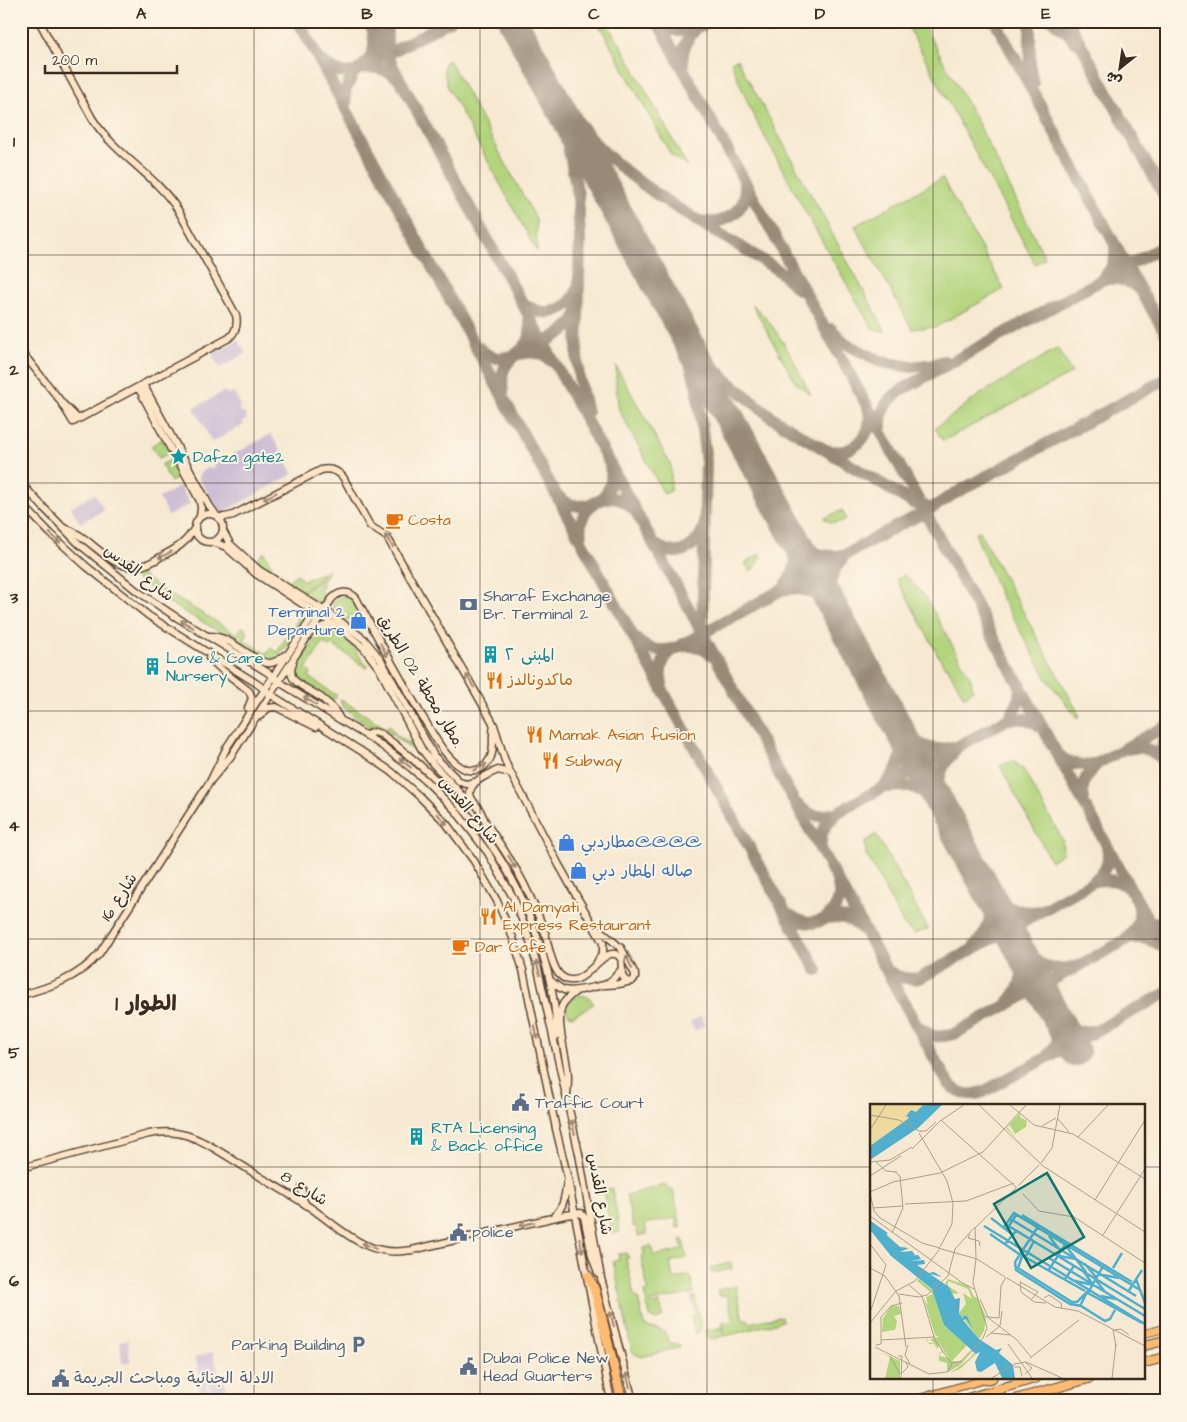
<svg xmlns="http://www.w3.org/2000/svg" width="1187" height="1422" font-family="'Architects Daughter','Playpen Sans Arabic',sans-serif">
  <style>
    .industrial { fill: #ccbed4 }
    .green { fill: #b2d47d; stroke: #767f4e }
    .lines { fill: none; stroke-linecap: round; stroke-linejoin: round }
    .taxiway { stroke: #998a78; stroke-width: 12 }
    .runway { stroke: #998a78; stroke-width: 30 }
    .secondary-casing { stroke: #574739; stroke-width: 9 }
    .primary-casing { stroke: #574739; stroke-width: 9 }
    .highway-casing { stroke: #574739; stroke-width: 11 }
    .secondary { stroke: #ffe4c6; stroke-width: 6 }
    .primary { stroke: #ffbb71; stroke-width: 7 }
    .highway { stroke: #ffbb71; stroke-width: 9 }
    .oneway { stroke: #9d8772 }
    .grid { fill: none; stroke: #3b2a1e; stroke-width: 1; stroke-opacity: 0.55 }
    .labels { text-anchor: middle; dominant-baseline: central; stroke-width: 4; stroke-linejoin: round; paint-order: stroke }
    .culture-label { font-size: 16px; fill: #0d838f; stroke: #fcf5e5; text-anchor: start }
    .food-label { font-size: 16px; fill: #c56008; stroke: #fcf5e5; text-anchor: start }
    .street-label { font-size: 16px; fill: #3b2a1e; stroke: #fcf5e5 }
    .service-label { font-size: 16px; fill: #4e5e75; stroke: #fcf5e5; text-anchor: start }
    .shop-label { font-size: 16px; fill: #366cbe; stroke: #fcf5e5; text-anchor: start }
    .district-label { font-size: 21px; font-weight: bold; fill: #3b2a1e; stroke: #fcf5e5 }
    .inset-river { fill: none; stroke: #4fafcd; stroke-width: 2.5 }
    .inset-road { fill: none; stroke: #ac9d89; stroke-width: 1 }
    .view { fill: #0f766e; fill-opacity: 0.15; stroke: #0f766e; stroke-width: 2.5 }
    .inset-edge { fill: none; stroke: #3b2a1e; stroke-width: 2.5 }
    .neatline { fill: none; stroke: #3b2a1e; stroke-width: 2 }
    .grid-label { font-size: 16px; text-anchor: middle; font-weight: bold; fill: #3b2a1e }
  </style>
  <rect width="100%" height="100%" fill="#fcf5e5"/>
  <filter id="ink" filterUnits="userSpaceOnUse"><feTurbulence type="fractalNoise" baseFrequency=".02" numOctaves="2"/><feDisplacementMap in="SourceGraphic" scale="10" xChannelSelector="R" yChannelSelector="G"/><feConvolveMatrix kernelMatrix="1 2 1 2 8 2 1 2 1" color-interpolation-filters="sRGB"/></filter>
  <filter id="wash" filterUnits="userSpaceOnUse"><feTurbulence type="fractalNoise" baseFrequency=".0096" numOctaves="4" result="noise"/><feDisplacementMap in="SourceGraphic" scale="20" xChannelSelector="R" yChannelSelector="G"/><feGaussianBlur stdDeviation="1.12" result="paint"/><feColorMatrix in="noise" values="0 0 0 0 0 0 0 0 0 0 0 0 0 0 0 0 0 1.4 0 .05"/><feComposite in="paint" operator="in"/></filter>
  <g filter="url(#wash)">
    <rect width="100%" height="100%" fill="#f7e9d1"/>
    <path class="industrial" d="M238 340 246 353 220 368 212 355Z
      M225 391 226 393H234L241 405 238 407 242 413H244L247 417 246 420 242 422 244 425 212 442 194 408Z
      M271 434 293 474 229 509 224 511 218 509 199 479 200 473 208 468 211 469 216 464Z
      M180 486 190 504 168 516 159 498Z
      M95 494 104 510 80 523 71 507Z
      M701 1016 706 1025 695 1031 690 1022Z
      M128 1340 130 1362 122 1363 120 1341Z
      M213 1352 218 1371 200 1377 195 1357Z
      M223 1376 230 1401H214L207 1380Z
      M206 1380 209 1395 201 1397 198 1383Z"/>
    <path class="green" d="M597 21H604L621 45 687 166 671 155Z
      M905 21H921L977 121 1045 258 1035 264Z
      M737 59 885 330V332L872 328 811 222 752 113 731 62Z
      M449 60 536 219 537 252 448 88 444 73V63Z
      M942 178 1004 289 936 327 912 329 855 226Z
      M752 304C780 329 794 362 811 395L795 382Z
      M1058 348 1072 373 943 441 935 428 982 393Z
      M616 366 671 465V491L664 494 619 410 616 388Z
      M162 439 172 452 159 458 151 446Z
      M172 459 175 464 177 463 183 475 171 482 161 465Z
      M842 510 846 519C838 524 831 524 824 518Z
      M979 531 1080 716 1077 718 1047 679 1000 595 975 533Z
      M264 552 272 566V569L286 578 284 580 259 565 258 558Z
      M760 554C760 562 757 567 750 571L745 563Z
      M121 567 136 570 140 574 162 590 237 634 242 627 246 629 245 631 248 633 244 640 267 654 271 648 277 652 298 619 294 616 299 606 305 613C305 616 306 618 305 621 302 628 284 653 277 657 272 660 267 659 262 656L261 655 167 602Z
      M327 570 328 574 321 582 323 586 319 588 327 601 323 605 301 592 318 582Z
      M322 573V575L317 581 299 592 286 583 297 574 303 581Z
      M905 575 926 598 971 679 973 690 964 697 947 666H944L897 579Z
      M346 596C354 598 357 605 361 613L347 620 335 613 333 607C334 600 339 596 346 596Z
      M330 628C347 634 356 653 368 667L367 668 331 644 329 647 323 643 306 669 311 673 309 677 337 696 333 701 300 679C296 675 295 672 297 666L320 632 323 629Z
      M341 699 387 729 389 725 396 735 417 749 422 755 420 756 382 727 377 726H368L343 707 341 704Z
      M1013 761 1023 769 1062 839 1063 853 1051 861 1000 766Z
      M876 834 928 929 915 934 904 925 866 854 865 842Z
      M582 995 589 997 594 1004 573 1016 569 1015 566 1010C567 1001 574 997 582 995Z
      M662 1186H667L673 1190 681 1227 677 1228 675 1218 645 1224 647 1234 638 1236 636 1226 633 1227 626 1195Z
      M612 1188 620 1232 612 1234 603 1190Z
      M683 1239 687 1258 670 1262 673 1279 690 1275 694 1293 651 1302 652 1305 660 1303 663 1316 660 1319 655 1320 650 1316 644 1292 648 1291 641 1256 644 1254 643 1248 651 1246 654 1256 680 1250 682 1249 680 1240Z
      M626 1253 629 1258H626L634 1295 638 1298 644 1325C650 1330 658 1327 664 1332 667 1335 667 1339 670 1343L677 1344 681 1347 641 1357 632 1352 613 1261 619 1260 618 1254Z
      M731 1263 732 1269 712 1273 711 1268Z
      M736 1286 743 1320 748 1319 749 1323 782 1316 783 1321 726 1336 722 1322 725 1321V1323L733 1321 727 1295 720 1296V1294H718L717 1290Z
      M695 1296 701 1327 700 1331 695 1334 691 1316 696 1315 692 1297Z
      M722 1327 724 1336 709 1340 706 1331Z"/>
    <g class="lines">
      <path class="taxiway" d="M298 21 633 636 817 970
        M368 21 948 1083C958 1094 969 1097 983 1092L1166 993
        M509 21 517 29 516 21
        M657 21 1134 895 1166 950
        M995 21 1127 267 1166 334
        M1030 21V68L1033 83
        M1053 21 1069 34 1074 41
        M1068 21 1166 199
        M658 22C680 36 688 33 711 21
        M373 33C376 49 373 57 361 68 376 66 387 69 398 78
        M387 54V21
        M322 61C335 71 338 74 354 72L449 21
        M683 66C681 51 685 42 695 30
        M544 78 568 145 578 195 580 241 577 355 579 378 587 413
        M552 88C567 107 581 128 597 145 644 194 716 230 773 267L784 275 799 290
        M346 104 345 91 354 72
        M701 221C719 226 743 214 745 194 745 190 744 185 744 182
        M1115 247C1117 261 1111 270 1101 280 1115 277 1128 279 1139 289
        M522 302C542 320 569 313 578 288
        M681 329 725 379 774 419 913 503 920 506H925
        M831 329 846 344 882 362 911 367 935 364 944 361
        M682 334 697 387 706 462 702 631
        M536 346C555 337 569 332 578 312
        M478 347C500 370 514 349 536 353 543 354 548 358 554 363
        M503 393C502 385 501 377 504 369 515 347 536 351 529 318
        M881 430C880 408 886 401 903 389L1158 249
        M827 450C851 457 874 437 869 411
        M558 496C580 519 619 499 610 467
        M581 536C575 504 614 484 634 510
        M654 544C658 546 664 550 669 551 684 556 699 542 703 529
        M785 586C798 570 797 556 794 538 810 551 820 559 842 555
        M786 589C808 587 820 594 834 610 828 592 828 574 842 560
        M636 639C648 651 660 652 676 648L899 525 926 512 952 495 1166 379
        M662 684C654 650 688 634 713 656
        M1008 719C1026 718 1028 718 1043 728
        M1128 749C1143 745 1153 750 1163 761
        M1059 755C1070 766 1083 767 1098 763L1166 726
        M1165 763C1160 752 1162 744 1166 733
        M886 784C903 763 904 754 898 728 915 742 929 754 952 747
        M889 787C912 784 922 789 939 804 938 780 938 769 955 751
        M1084 799C1080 783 1087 774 1098 763
        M798 805C812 818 820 818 838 812
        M821 849C819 830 826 825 838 812L1008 719C1017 707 1020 700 1021 685
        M1094 881C1105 871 1111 862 1107 847
        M1138 903C1142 918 1137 929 1126 939 1144 936 1150 939 1165 948
        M786 913C792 916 798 921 804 922 821 926 837 913 839 896 840 892 838 887 838 884
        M826 918C843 916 849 918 862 929
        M974 947C993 927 992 913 985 889 1001 905 1017 915 1040 911
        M1018 949C1035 963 1051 972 1072 967
        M887 970C898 978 907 980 920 978L1008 930 1094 881C1109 879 1120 879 1131 891
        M1008 1003C1024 983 1025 973 1018 949
        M1056 1018C1071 1029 1075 1033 1094 1031
        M919 1027C933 1038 937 1038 954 1034L1166 918
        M1048 1055 1057 1044 1059 1029 1056 1018"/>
      <path class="runway" d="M513 21 1075 1051"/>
    </g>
  </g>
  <g filter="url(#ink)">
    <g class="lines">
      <defs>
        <path id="secondary" d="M21 351 59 399 73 422 229 338C236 332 238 324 236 315L178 210C154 173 115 155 92 118L39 21
          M143 384 181 454
          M138 387 175 457
          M63 404 78 419
          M184 459 209 505 216 515
          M179 462 200 501 201 508 200 516
          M21 483 43 507 79 544 137 591 176 617 267 672 284 685 381 745 411 768 426 781 456 811 488 853 514 899 528 935 538 969 579 1154 601 1278 633 1401
          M21 503 50 533 86 566 149 616 256 683 276 698 361 751 392 772 420 797 446 823 474 861 497 901 513 938 523 970 556 1129 568 1179 611 1401
          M195 528a14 14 0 1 1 28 0a14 14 0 1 1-28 0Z
          M218 517H225L233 515 321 470C330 468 337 470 343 477L370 526 387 537 492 721C499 736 501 753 508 768L559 865 603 943V952L596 964
          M65 528C93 537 112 575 144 565 151 563 156 560 162 556 176 549 186 543 194 529
          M223 531 230 544 259 570 330 614 364 639 381 660 434 756 460 782 466 784 475 782
          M212 542 219 544 226 547 256 574 341 629 363 647 379 668 422 750 433 764 471 804
          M312 632 324 626H336
          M209 636C232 635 255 665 271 663 277 662 281 658 285 655
          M209 658 222 670 249 691 252 698 248 708
          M293 663C291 668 290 673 293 678 297 685 306 688 312 692 325 699 334 707 340 719
          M260 716 268 708 276 707 316 727
          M366 735 374 732 381 734C458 790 515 860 542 952 551 980 557 1008 556 1037
          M510 773 498 770C489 774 470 781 470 793 470 799 476 804 479 809 482 813 483 818 486 823 499 843 513 862 524 884 532 900 539 916 545 933 548 944 552 969 561 976 584 996 604 938 621 958 623 967 619 976 627 982L632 981 635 978V974L621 948 595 926
          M211 780 231 756 331 600C338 591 348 590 356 598 378 638 399 677 422 716 433 733 443 756 461 767 470 773 482 771 488 762 496 752 491 737 494 725
          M551 981C555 984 559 988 564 990 577 993 591 987 604 985 612 985 619 985 627 982
          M605 985 613 979 622 969
          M21 995C51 987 78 978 99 954L211 780 227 747 319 607
          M567 1095C568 1085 569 1076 567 1067 565 1051 555 1018 563 1004 567 998 572 994 578 990
          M21 1168 149 1134C164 1131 179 1132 194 1138 212 1145 229 1158 246 1168 268 1182 290 1194 311 1208 345 1232 367 1258 412 1250L565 1215 581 1213 584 1217 592 1256 598 1273
          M302 1188V1197L306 1205
          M552 1218C565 1207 564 1198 567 1182"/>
        <path id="primary" d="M1143 1334 1166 1328
          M910 1401 990 1378"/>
        <path id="highway" d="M588 1276 594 1288 598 1302 622 1401
          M1143 1346 1166 1340
          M1143 1363 1166 1357
          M988 1379 992 1378
          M959 1401 1036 1378
          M1010 1401 1090 1378"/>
      </defs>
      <use href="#secondary" class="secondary-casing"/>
      <use href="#primary" class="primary-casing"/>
      <use href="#highway" class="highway-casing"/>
      <use href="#secondary" class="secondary"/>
      <use href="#primary" class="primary"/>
      <use href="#highway" class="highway"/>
    </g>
    <defs><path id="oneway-shaft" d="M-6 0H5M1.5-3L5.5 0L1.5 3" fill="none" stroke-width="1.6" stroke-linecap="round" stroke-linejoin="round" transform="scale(1.25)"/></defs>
    <g class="oneway">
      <use href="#oneway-shaft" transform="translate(270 496) rotate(152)"/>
      <use href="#oneway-shaft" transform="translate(55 538) rotate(44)"/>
      <use href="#oneway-shaft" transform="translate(389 541) rotate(-124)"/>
      <use href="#oneway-shaft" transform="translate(165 555) rotate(152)"/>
      <use href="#oneway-shaft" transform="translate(187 624) rotate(-149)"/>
      <use href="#oneway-shaft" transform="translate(384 650) rotate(62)"/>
      <use href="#oneway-shaft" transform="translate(470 681) rotate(-120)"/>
      <use href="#oneway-shaft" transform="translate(310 701) rotate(-148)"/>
      <use href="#oneway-shaft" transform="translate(405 763) rotate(-142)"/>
      <use href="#oneway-shaft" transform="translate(480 767) rotate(-28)"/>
      <use href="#oneway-shaft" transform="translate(442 819) rotate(47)"/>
      <use href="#oneway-shaft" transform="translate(512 862) rotate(60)"/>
      <use href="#oneway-shaft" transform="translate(629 962) rotate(-114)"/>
      <use href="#oneway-shaft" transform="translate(538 968) rotate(-105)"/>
      <use href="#oneway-shaft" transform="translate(536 1032) rotate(79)"/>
      <use href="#oneway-shaft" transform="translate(573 1127) rotate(-103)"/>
      <use href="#oneway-shaft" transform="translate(527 1224) rotate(167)"/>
      <use href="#oneway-shaft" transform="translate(581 1245) rotate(78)"/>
      <use href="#oneway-shaft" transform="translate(369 1246) rotate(-157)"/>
      <use href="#oneway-shaft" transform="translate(612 1319) rotate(-105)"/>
      <use href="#oneway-shaft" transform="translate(628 1380) rotate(-104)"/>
    </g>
  </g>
  <path class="grid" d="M254 21V1401M480 21V1401M707 21V1401M933 21V1106M21 255H1166M21 483H1166M21 711H1166M21 939H1166M21 1167H871M1143 1167H1166M933 1378V1401"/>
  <defs>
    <symbol id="sight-bare" viewBox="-9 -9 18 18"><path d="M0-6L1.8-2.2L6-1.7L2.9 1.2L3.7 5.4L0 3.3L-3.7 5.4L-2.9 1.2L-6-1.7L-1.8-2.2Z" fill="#0f9aa8" stroke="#fcf5e5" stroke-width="2.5" paint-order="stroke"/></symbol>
    <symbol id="cafe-bare" viewBox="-9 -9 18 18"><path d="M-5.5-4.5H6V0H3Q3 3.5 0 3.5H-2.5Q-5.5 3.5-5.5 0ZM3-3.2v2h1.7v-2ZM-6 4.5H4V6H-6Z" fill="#e8710a" stroke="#fcf5e5" stroke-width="2.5" paint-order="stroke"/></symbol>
    <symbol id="bank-bare" viewBox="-9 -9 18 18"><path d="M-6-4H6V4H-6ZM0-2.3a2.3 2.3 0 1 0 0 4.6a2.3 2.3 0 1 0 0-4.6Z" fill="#5c6f8a" stroke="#fcf5e5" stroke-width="2.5" paint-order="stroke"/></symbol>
    <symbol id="shop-bare" viewBox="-9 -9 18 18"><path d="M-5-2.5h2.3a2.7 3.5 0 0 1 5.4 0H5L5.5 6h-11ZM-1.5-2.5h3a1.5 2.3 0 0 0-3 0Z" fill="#3f7fe0" stroke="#fcf5e5" stroke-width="2.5" paint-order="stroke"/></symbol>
    <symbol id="building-bare" viewBox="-9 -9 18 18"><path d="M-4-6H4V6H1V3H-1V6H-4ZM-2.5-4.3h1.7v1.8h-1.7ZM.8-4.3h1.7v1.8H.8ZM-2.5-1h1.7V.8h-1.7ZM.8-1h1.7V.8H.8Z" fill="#0f9aa8" stroke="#fcf5e5" stroke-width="2.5" paint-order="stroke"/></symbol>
    <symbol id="restaurant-bare" viewBox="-9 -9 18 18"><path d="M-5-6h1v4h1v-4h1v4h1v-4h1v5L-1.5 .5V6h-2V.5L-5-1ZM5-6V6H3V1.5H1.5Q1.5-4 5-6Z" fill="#e8710a" stroke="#fcf5e5" stroke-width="2.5" paint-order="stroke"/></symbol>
    <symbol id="civic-bare" viewBox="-9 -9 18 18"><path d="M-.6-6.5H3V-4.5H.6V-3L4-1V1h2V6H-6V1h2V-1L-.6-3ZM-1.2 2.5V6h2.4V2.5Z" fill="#5c6f8a" stroke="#fcf5e5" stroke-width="2.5" paint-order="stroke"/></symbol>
    <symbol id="parking-bare" viewBox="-9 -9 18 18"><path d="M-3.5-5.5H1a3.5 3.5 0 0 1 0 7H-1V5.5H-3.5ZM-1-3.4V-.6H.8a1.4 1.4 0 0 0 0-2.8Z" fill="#5c6f8a" stroke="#fcf5e5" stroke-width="2.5" paint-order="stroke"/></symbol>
  </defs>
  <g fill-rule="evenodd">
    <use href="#sight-bare" x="166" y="444" width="25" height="25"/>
    <use href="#cafe-bare" x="382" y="508" width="25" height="25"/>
    <use href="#bank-bare" x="456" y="592" width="25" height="25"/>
    <use href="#shop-bare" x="346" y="608" width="25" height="25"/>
    <use href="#building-bare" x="478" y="642" width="25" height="25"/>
    <use href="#building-bare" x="140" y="654" width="25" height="25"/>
    <use href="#restaurant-bare" x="482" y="668" width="25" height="25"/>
    <use href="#restaurant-bare" x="522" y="722" width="25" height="25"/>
    <use href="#restaurant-bare" x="538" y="748" width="25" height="25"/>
    <use href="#shop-bare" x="554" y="830" width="25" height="25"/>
    <use href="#shop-bare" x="566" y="858" width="25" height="25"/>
    <use href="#restaurant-bare" x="476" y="904" width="25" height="25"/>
    <use href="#cafe-bare" x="448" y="934" width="25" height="25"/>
    <use href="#civic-bare" x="508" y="1090" width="25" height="25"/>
    <use href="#building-bare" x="404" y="1124" width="25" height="25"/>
    <use href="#civic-bare" x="446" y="1220" width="25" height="25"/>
    <use href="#parking-bare" x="346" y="1332" width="25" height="25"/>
    <use href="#civic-bare" x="456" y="1354" width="25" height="25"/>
    <use href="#civic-bare" x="48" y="1366" width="25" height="25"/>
  </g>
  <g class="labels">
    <g class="culture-label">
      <text x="193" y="457">Dafza gate2</text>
      <text x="505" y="655">المبنى ٢</text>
      <text x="166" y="658">Love &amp; Care<tspan x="166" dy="18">Nursery</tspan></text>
      <text x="431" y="1128">RTA Licensing<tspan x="431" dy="18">&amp; Back office</tspan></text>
    </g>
    <g class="food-label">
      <text x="408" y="520">Costa</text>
      <text x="508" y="680">ماكدونالدز</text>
      <text x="549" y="735">Mamak Asian fusion</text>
      <text x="565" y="761">Subway</text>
      <text x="503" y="907">Al Damyati<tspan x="503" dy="18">Express Restaurant</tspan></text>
      <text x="475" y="947">Dar Cafe</text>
    </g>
    <g class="street-label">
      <text transform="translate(139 573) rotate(37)">شارع القدس</text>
      <text transform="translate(421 681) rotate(59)">مطار محطة 02 الطريق.</text>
      <text transform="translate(469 810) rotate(50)">شارع القدس</text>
      <text transform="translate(119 897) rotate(-58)">شارع 16</text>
      <text transform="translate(304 1188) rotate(32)">شارع 8</text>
      <text transform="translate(600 1194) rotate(80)">شارع القدس</text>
    </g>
    <g class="service-label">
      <text x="483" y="596">Sharaf Exchange<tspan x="483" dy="18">Br. Terminal 2</tspan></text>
      <text x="535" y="1103">Traffic Court</text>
      <text x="472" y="1232">police</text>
      <text x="345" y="1345" text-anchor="end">Parking Building</text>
      <text x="483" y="1358">Dubai Police New<tspan x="483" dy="18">Head Quarters</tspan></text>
      <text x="74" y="1378">الادلة الجنائية ومباحث الجريمة</text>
    </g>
    <g class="shop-label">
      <text x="345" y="612" text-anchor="end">Terminal 2<tspan x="345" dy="18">Departure</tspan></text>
      <text x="581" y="842">مطاردبي@@@@</text>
      <text x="592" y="871">صاله المطار دبي</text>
    </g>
    <g class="district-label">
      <text x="146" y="1003">الطوار 1</text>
    </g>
  </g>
  <g transform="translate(870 1104)">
    <rect width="275" height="275" fill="#f7e9d1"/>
    <path d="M150 9V13L157 17 156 23 145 30 140 21 137 23 147 35 136 24ZM49 175 61 185 68 195 74 221 97 241 82 257 89 258 101 246 106 250 90 265 80 269 100 254 104 249 101 247 89 260 77 267V259L69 257V252L79 254 68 238 73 248 66 253 72 247 68 241V245L64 240H59L56 236 50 237 60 235 57 236 59 239H63L66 241 60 235 69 233 65 231 54 195 58 201 56 193 63 190 47 177ZM78 175 99 182 104 193H107L116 213 114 227 109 235 89 209 96 200 93 189 102 195 98 185 78 177V182L89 189 83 190 75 180ZM21 202H29L31 210 24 212 27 217 25 226 12 228 13 214ZM5 247 19 252 30 257V274H15L20 253Z" fill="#b2d47d"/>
    <path d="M0 1H53L46 8 41 6 36 12 39 14 0 42Z" fill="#eeda9e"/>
    <path d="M53 1H72L48 24 0 56V42L39 14 36 12 41 6 46 8ZM0 116 30 143 39 144 30 148 42 147 45 151 36 152 48 151 51 155 41 157 54 156 55 160 47 161 59 169 64 168 72 173 60 170 79 183 85 195 90 194 89 209 93 215V212H97L103 225 96 215 93 216 109 235 126 246 132 244 129 249 143 261 145 274H132L125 259 111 268 107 267 105 258 110 248 106 250 74 221 62 185 21 152 1 127Z" fill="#4fafcd"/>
    <path class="inset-river" d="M152 111 262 178M121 114 143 131M139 114 266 192M0 118 17 130M0 120 14 129M137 121 275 205M169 121 145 158 146 166 200 200 211 202 235 217 240 215 245 206M114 122 275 220M134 123 144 109 270 186M137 125 146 111M120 130 149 150M179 132 188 144M135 140 146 127M153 149 148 164 202 198H207L218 187M153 152 215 187M156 152 164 137M189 152 206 155 196 142M179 154 275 212M206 155 216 168M215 160 226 173M232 164 218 189 272 219M243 164 252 149M178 167 195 141M214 168 224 182M233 171 249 174M195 175 204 162M225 175 235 188M266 175 275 199M201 176 223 181M258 188 272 166M231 192 246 195M210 202 217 188"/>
    <path class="inset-road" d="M109 1 173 62 275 128M140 1 164 21 203 30 275 75M0 11 29 16 51 28M188 15 199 28M71 16 147 84M172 22 186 14M0 26 16 1M50 27H56L66 18M49 29 77 77 83 99 82 120 70 143M208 33 238 1M42 45 70 17 94 1M0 58 20 56 42 43M6 58 16 67 27 68M171 59 182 44 190 1M0 72 31 52M148 82 169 61M0 88 23 78 70 69 113 48 156 1M0 89 4 107 10 114 52 139 70 144M153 90 169 107 204 113 275 159M225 96 275 16M35 100 96 97 144 79M3 104 33 102M0 112 90 177M22 129 33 104 30 72 25 68M100 130 98 134 109 137 110 142M233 131 275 65M68 144 107 155M106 154 105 124 146 84M107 155 135 173M0 164 15 172 29 192 36 243M137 174 185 203 208 207 275 242M89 177 104 185M39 181 52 192 65 236 81 259M29 190 49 193 57 191 78 172 85 145 105 123M174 194 179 191 191 199 192 204M110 195 118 213 129 214 131 182 136 173M161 196 168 188 150 178 151 188 163 197 164 198 176 199M0 209 16 161 1 141M116 212 147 236 161 253M11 213 21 202 32 199M0 219 26 187 45 177 69 146M243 226 246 242M244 226 251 225 259 231M121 229 141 231M116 233 130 222 132 207M11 236 65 233M138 240 162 274M6 241 11 240V213M38 241 35 251 40 260M5 243 59 270 77 268 91 259 113 234 117 224 103 179 106 155M20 252 30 270M28 252H32L31 274M160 254 209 216M144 263H150L152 272M78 268 82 259 92 257M31 270 38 263 36 258M155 270 162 264 156 259M122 274 145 260 156 258 192 274M242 274 246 240"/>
    <path class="view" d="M177 69 214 133 161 164 124 100Z"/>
    <rect width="275" height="275" class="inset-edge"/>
  </g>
  <rect width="1187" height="1422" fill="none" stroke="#fcf5e5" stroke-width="55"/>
  <g transform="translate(1120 68) rotate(210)" stroke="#fcf5e5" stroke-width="4" paint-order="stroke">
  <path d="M0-4L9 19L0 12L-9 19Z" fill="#3b2a1e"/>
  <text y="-8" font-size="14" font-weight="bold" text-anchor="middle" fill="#3b2a1e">ش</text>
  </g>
  <path d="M45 65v8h132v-8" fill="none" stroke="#3b2a1e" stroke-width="2.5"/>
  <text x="52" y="65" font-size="15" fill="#3b2a1e" stroke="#fcf5e5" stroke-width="4" paint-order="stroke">200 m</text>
  <rect x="28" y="28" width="1132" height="1366" class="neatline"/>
  <g class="grid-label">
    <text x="141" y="19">A</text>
    <text x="367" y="19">B</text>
    <text x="594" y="19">C</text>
    <text x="820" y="19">D</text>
    <text x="1046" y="19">E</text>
    <text x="14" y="147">1</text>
    <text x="14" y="375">2</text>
    <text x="14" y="603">3</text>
    <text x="14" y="831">4</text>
    <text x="14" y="1058">5</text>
    <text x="14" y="1286">6</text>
  </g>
</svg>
